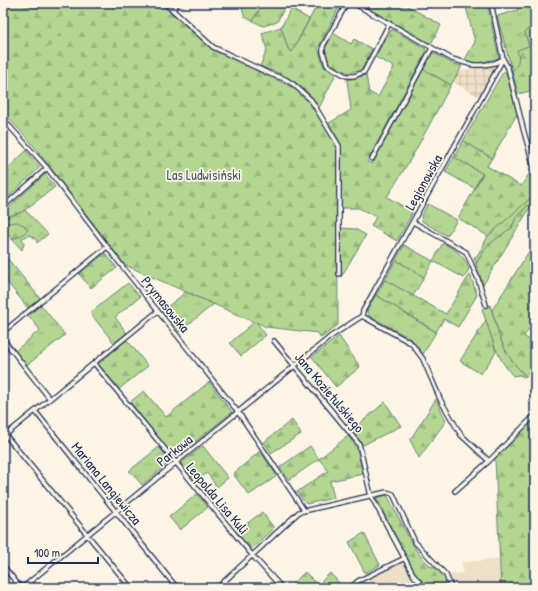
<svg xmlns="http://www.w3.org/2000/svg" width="538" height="591" font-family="'Patrick Hand',sans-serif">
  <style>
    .built { fill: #eedfc7 }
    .industrial { fill: url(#industrial-grid) }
    .grass { fill: url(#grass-tufts); stroke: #678278 }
    .forest { fill: url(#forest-firs); stroke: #678278 }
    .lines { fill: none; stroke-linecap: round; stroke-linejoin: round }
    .street-casing { stroke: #1b2f5e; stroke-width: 6 }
    .street { stroke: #fcf5e5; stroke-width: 3.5 }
    .labels { text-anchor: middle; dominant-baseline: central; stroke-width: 3.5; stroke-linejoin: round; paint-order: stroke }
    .park-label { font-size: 14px; fill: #41596b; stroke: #fcf5e5 }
    .street-label { font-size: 14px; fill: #1b2f5e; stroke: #fcf5e5 }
  </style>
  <defs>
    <pattern id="industrial-grid" width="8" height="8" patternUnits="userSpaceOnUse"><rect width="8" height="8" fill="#eedfc7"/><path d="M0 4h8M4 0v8" fill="none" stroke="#ccc0ad"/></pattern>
    <pattern id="grass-tufts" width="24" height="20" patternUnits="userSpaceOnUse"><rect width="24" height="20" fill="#b3d691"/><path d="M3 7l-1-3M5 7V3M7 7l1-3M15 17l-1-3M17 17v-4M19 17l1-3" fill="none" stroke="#99b87f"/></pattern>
    <pattern id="forest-firs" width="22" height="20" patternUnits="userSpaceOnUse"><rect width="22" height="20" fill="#b3d691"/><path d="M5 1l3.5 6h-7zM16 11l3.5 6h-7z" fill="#99b87f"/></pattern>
  </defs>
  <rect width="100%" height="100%" fill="#fcf5e5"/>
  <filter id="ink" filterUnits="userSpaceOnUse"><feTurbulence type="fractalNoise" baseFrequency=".025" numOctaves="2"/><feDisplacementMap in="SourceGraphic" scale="8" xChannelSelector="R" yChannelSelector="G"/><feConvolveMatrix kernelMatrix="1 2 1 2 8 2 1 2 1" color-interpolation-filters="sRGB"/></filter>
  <g filter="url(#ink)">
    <path class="built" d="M500 559 501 588H453L449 575 463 573 462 562Z
      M402 562 413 580 402 588H373L368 579Z"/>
    <path class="industrial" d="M494 65 496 68 479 97 453 82 459 71Z"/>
    <path class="grass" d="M241 3H263L253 21 244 16Z
      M453 3H487L499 58 479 63 464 61 475 42 465 3 457 5Z
      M516 3H535V26L528 29 525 32 529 46 520 58 518 65 512 71 497 16 518 10Z
      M291 9 309 19 292 52 288 49 281 27Z
      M434 53 453 64 462 66 451 85 423 69 431 54Z
      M503 72H506L517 114 492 158 463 141Z
      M454 157 483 173 474 188 445 172Z
      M535 193V199L531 206 528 205 516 218 511 229 487 246 476 264 474 257 477 256 488 236Z
      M428 204 457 220 447 236 422 221 421 216Z
      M25 210 48 234 37 243 36 239 30 235 22 238 24 244 22 250 12 239 15 238 3 227V218L19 213Z
      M443 243C457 251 463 254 469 269L464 278 433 261Z
      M396 260 424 277 413 296 385 280Z
      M186 292 214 304 179 332 162 311Z
      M376 295 404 311V313L436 332 423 354 411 339 368 315 367 310Z
      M41 305 65 335 27 365 15 351 40 330 28 315Z
      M490 305C499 334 502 354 526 376L524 377 519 375 513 376C495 356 490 333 482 309Z
      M159 447 171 461 142 485 133 474 129 471Z
      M197 494 208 507 180 530 169 517Z
      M330 573 344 588H315Z"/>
    <path class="forest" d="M3 3H159L214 50 294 88 311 103 337 145 338 325 321 338 318 333 266 327 256 322 266 335 241 356 230 343 254 322 125 265 33 145 5 114 3 115Z
      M263 3H287L277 22 263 26 253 21Z
      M318 3 341 4 318 48 324 67 336 74 319 108C307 85 283 74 260 66L267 50 262 33 281 27 288 49 292 52Z
      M359 3H404V4L441 25 432 42 429 43Z
      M533 26H535V90L518 94 512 71C519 64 520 59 517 50L529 46 525 32Z
      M393 30 425 48 426 52 367 162 373 164 375 159 423 69 451 85 413 155 387 197 413 212 397 241 371 226 376 217 359 208H341V144L329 123 351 110 347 80 366 75 369 92 378 97 394 67 375 57 389 31Z
      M333 33 351 44 354 39 372 49 362 69 348 73 329 63 325 49Z
      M463 141 492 158 487 166 521 186 531 171C533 179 538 189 533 196L488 236 458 218 483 174 454 157Z
      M26 151 40 167 7 198 3 194V173Z
      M45 174 55 187 22 212 3 218V213Z
      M528 205 531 206 483 285 476 264 487 246 508 230 511 229 516 218Z
      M17 222 24 225 28 230 19 237 12 239 3 230V227L8 223Z
      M341 228 355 229 366 235 341 277Z
      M535 242V322L524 336 535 344V364L526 376C503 355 500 338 492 310Z
      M404 245 433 261 424 277 396 260Z
      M3 253 40 298 28 308 3 277Z
      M105 253 117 268 91 288 79 274Z
      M470 274 477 295 458 327 444 319 436 332 376 295 385 280 446 314Z
      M128 283 140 297 115 317 127 333 114 343 90 313Z
      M486 320 496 352 481 374 460 361Z
      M339 336 360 367 336 387 312 357Z
      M127 340 148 366 119 389 98 364Z
      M209 382 232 412 175 458 130 402 144 391 166 417Z
      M436 399 446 421 419 458 410 440Z
      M385 402 401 426 363 445 351 431Z
      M534 419V421H535V588H501L495 458Z
      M292 420 301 434 271 453 264 442Z
      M348 436 357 448 363 474 330 481 334 498 306 504 297 492 328 471 319 459 289 480 280 467 310 446 319 459Z
      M203 446 228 478 217 487 207 473 195 482 180 464Z
      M260 451 277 476 249 495 233 474Z
      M387 495 411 542 419 554 430 566 436 568 445 577 449 588H430L417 576 410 564 376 498Z
      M262 512 274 528 250 550 236 532Z
      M364 533 380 565 365 573 349 542Z
      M305 572 318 585 315 588H288Z"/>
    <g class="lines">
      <defs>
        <path id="street" d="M165 3 213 47 270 74 285 79 293 84 311 100 339 146V274
          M347 3 323 46V52L327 65 346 76H354L364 72 389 24
          M353 3 452 59 473 65H482L495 63 503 59
          M491 3 503 59 508 68 524 132 535 171
          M173 10 178 3
          M3 119 47 168 122 266 238 412 304 510
          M372 159 432 48
          M3 207 47 168
          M413 222 466 252 478 279 486 305
          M362 316 363 311 503 59
          M362 316 411 343 423 359 441 401 461 435 489 461
          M3 332 107 247
          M3 339 50 399
          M274 341 359 444 371 496 414 576 425 588
          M94 363 252 555 282 588
          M35 411 177 588
          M3 432 131 588
          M3 437 158 311
          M455 491 489 461 535 415
          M3 566 21 588
          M22 588 330 337 362 316
          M217 588 299 512 387 492 393 494 415 542 446 575 451 588
          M350 588 358 581 405 558"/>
      </defs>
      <use href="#street" class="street-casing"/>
      <use href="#street" class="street"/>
    </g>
  </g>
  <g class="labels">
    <g class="park-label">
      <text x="204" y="174">Las Ludwisiński</text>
    </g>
    <g class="street-label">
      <text transform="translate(423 182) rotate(-61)">Legionowska</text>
      <text transform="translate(166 304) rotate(51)">Prymasowska</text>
      <text transform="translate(330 392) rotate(50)">Jana Kozietulskiego</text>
      <text transform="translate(174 450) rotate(-39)">Parkowa</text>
      <text transform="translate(107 483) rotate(51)">Mariana Langiewicza</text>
      <text transform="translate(218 498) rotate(50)">Leopolda Lisa Kuli</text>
    </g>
  </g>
  <rect width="538" height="591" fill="none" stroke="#fcf5e5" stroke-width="16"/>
  <rect x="8" y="8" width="522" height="575" fill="none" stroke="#1b2f5e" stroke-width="1.5" filter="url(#ink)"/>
  <path d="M28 557v6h70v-6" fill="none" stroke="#1b2f5e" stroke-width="2"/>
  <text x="34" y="557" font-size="12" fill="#1b2f5e" stroke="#fcf5e5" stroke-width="3" paint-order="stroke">100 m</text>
</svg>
